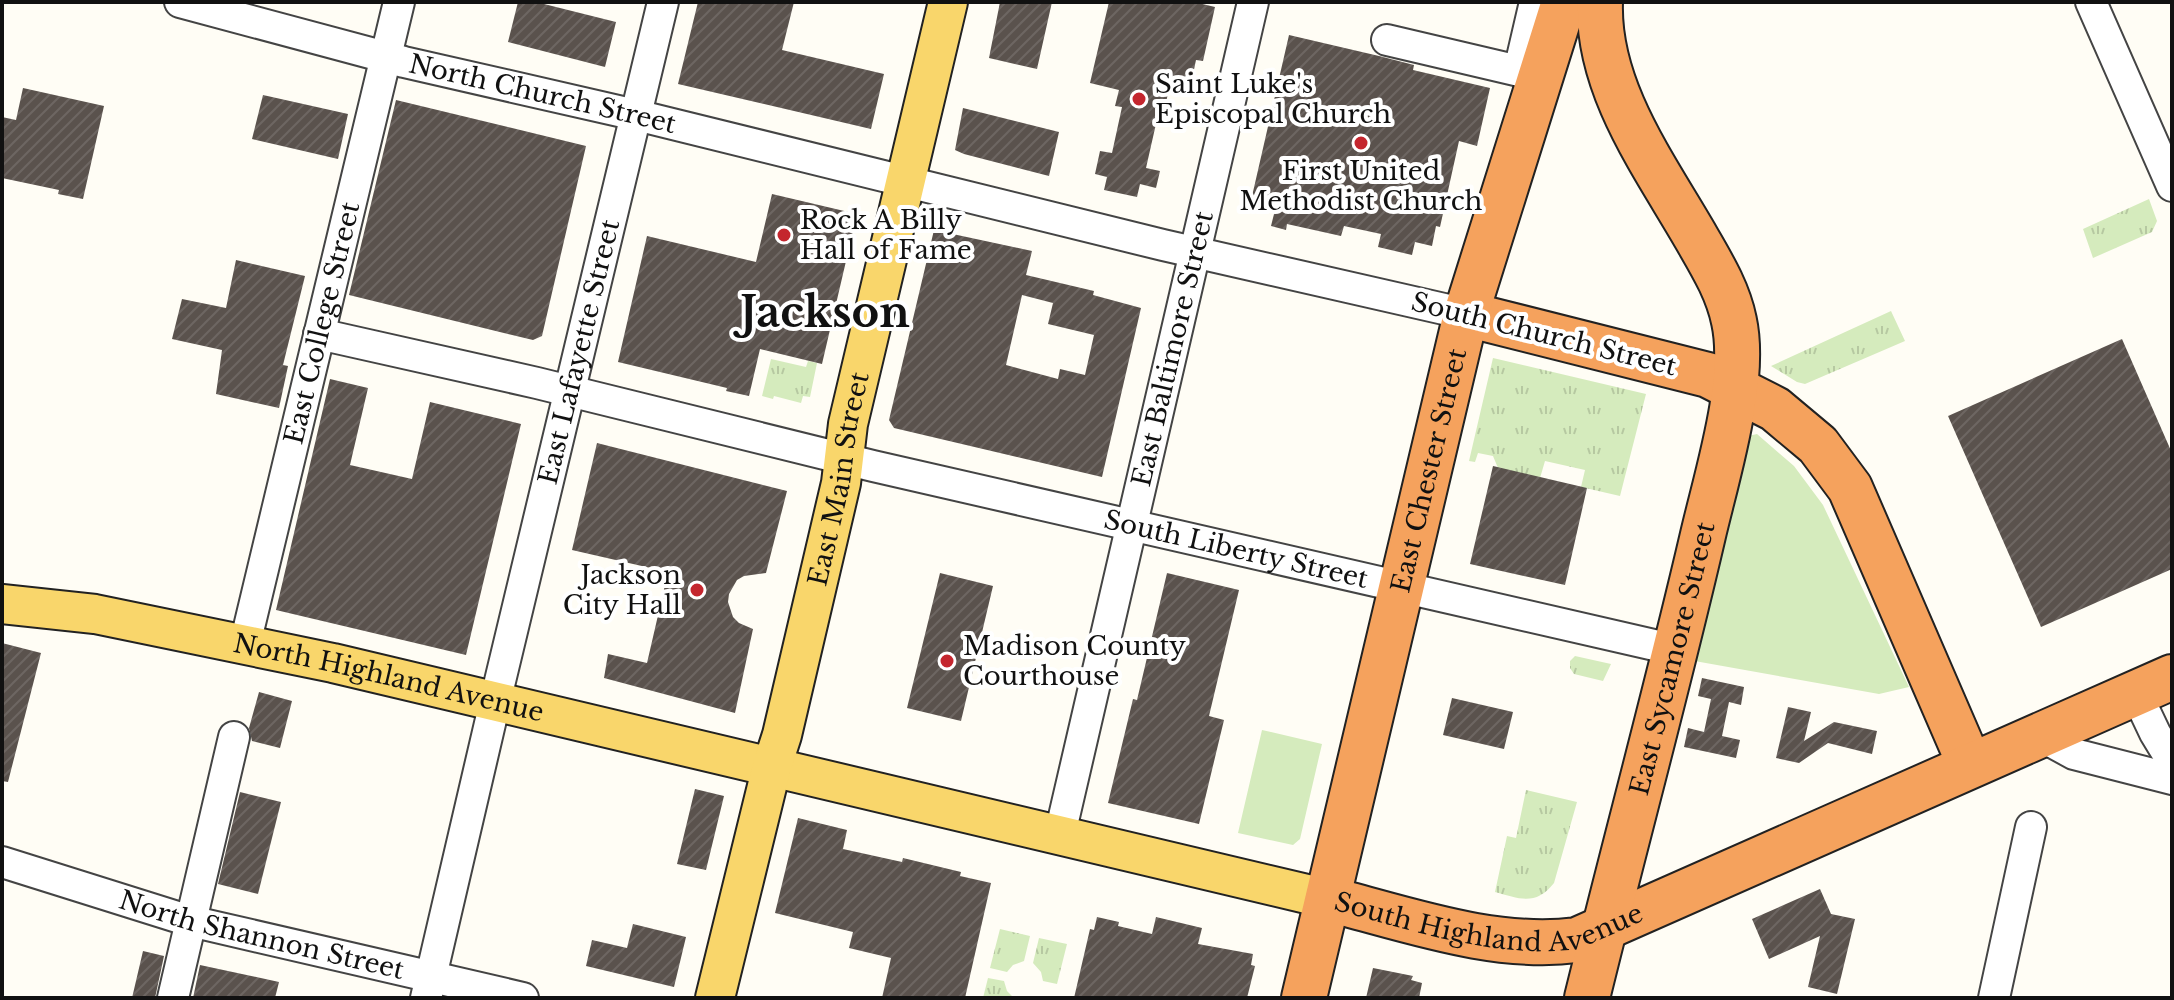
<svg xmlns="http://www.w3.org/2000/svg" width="2174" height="1000" font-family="'Libre Baskerville',serif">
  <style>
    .grass { fill: url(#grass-tufts) }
    .park { fill: #d5ebbd }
    .building { fill: url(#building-hatch); fill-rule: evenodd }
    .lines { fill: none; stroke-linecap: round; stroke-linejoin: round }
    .minor-casing { stroke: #444; stroke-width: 34 }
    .major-casing { stroke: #222; stroke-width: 42 }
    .highway-casing { stroke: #222; stroke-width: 48 }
    .minor { stroke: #fff; stroke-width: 30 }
    .major { stroke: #f9d66b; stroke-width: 38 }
    .highway { stroke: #f5a25d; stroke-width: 44 }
    .poi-dot { fill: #c4262e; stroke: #fff; stroke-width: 3 }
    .labels { text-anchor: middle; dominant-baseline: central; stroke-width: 8; stroke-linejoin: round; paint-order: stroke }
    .poi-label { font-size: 26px; fill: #111; stroke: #fff; text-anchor: start }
    .street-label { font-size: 26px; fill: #111; stroke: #fff }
    .town-label { font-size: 42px; font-weight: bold; fill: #111; stroke: #fff }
  </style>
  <defs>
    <pattern id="grass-tufts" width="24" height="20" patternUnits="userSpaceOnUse" patternTransform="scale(2)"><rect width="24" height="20" fill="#d5ebbd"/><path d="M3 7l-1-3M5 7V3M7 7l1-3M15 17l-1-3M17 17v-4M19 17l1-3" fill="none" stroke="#b6c8a1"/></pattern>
    <pattern id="building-hatch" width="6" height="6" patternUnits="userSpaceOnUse" patternTransform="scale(2)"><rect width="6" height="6" fill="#5a524d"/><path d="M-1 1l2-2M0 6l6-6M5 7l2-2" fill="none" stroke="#6d6662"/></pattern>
  </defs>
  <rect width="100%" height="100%" fill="#fffdf5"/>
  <path class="grass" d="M2149 199 2157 221 2152 232 2093 258 2083 229Z
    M1891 311 1905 341 1805 384 1797 382 1771 366Z
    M1493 358 1646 394 1620 496 1581 487 1585 470 1545 461 1540 478 1498 468 1493 456 1478 453 1475 462 1469 461Z
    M771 359 806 367 808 361 817 363 810 397 803 396 801 403 774 396 773 399 762 396Z
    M1575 656 1611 664 1603 681 1574 674 1570 668V661Z
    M1526 790 1577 802 1554 883C1536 906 1520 899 1495 892L1507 836 1516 838Z
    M1000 929 1030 936 1024 961 1013 965 1007 972 990 968Z
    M1039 938 1067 944 1057 984 1043 981 1041 972 1033 963Z
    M988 978 1004 981 1007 991 1014 998H983Z"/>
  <path class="park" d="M1757 434 1794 466 1823 505 1909 687 1879 694 1689 660 1744 437Z
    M1262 730 1322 744 1300 839 1293 845 1238 833Z"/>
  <path class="building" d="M518 2H536L616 22 605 67 508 42Z
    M698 2H794L782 50 884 74 871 129 678 84Z
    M1000 2H1052L1037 69 989 58Z
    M1109 2H1194L1215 7 1203 61 1196 60 1191 84 1171 80 1163 116 1158 115 1146 168 1160 171 1156 188 1140 184 1137 197 1104 190 1107 177 1095 174 1100 151 1112 153 1122 107 1115 106 1119 90 1090 83Z
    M1289 35 1379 56 1414 65 1413 70 1490 88 1477 146 1459 141 1440 227 1436 226 1432 246 1415 242 1412 255 1378 247 1381 234 1344 226 1341 236 1287 224 1286 230 1271 226 1275 210 1250 205Z
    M23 88 104 106 83 199 58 194 59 190 2 178V117L16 120Z
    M263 95 348 114 338 159 252 139Z
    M396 100 586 146 542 336 533 340 349 295Z
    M963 108 1059 132 1049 176 964 154 955 150Z
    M772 194 857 214 822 364 760 349 749 396 726 391 727 388 618 362 647 236 756 262Z
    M934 230 1032 251 1026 275 1094 291 1093 295 1141 308 1102 477 894 428 889 420ZM1022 295 1053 303 1048 324 1094 335 1085 375 1060 369 1058 379 1006 365Z
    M236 260 305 276 283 365 288 366 279 408 216 394 222 350 172 339 182 299 226 308Z
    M2122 339 2172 453V569L2041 627 1948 416Z
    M330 379 368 388 350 465 412 479 430 402 521 424 466 655 276 610Z
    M597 443 787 491 766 573 744 576 737 580 729 594 728 602 733 617 739 623 753 629 735 713 604 678 608 654 647 663 668 572 572 550Z
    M1493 466 1587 488 1565 585 1470 564Z
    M940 573 993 586 961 721 907 708Z
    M1167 573 1239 590 1209 716 1224 720 1199 824 1108 803 1133 699 1137 700Z
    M2 643 41 653 8 782 2 781Z
    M1702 678 1744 687 1741 705 1729 702 1722 736 1740 740 1736 758 1684 747 1688 728 1704 732 1711 699 1698 696Z
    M259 692 292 701 280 748 252 741 249 728Z
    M1452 698 1513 712 1504 749 1443 735Z
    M1788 707 1811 712 1804 741 1834 722 1877 731 1872 754 1828 743 1799 763 1776 758Z
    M695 789 724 796 706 870 677 864Z
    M240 792 281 802 258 894 218 884Z
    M798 818 847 830 843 849 902 862 903 858 961 872 960 876 991 883 965 998H882L891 958 849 948 853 932 775 913Z
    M1820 889 1831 914 1855 919 1837 994 1808 987 1820 936 1769 959 1752 919Z
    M1097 917 1119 922 1118 926 1152 934 1156 917 1202 928 1198 944 1253 954 1251 965 1255 966 1247 998H1074L1090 929 1094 930Z
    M633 924 686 937 674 987 586 966 592 940 627 948Z
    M143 951 164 956 155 998H132Z
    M200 965 279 982 275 998H193Z
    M1373 968 1413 976 1411 980 1422 983 1419 998H1366Z"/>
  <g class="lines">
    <defs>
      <g id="minor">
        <path id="s1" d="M180 2 404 62 636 115 1163 245 1466 314"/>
        <path d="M2091 2 2172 186"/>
        <path d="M1387 40 1519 71 1535 2"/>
        <path id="s2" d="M319 334 537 383 873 466 1676 650"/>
        <path id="s3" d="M245 644 399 2"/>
        <path d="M2136 693 2155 733 2172 761"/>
        <path d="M2039 735 2074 754 2172 779"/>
        <path id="s4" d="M1060 834 1253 2"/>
        <path id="s5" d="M2 862 190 921 523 998"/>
        <path d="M173 998 234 737"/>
        <path id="s6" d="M426 998 495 702 663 2"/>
        <path d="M1994 998 2031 827"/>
      </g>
      <g id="major">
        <path id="s7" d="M2 604 95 614 333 663 1328 899"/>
        <path id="s8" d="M715 998 772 766 782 735 841 483 848 424 948 2"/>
      </g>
      <g id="highway">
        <path d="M1466 314 1708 375 1775 409 1818 445 1850 488 1970 765"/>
        <path id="s9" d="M1328 899C1407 919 1495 951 1577 940L2172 677"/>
        <path id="s10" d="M1304 998 1466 314 1564 2"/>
        <path id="s11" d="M1587 998C1625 843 1667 690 1703 535 1717 475 1747 380 1734 321 1728 291 1712 265 1697 239 1655 166 1597 89 1600 2"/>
      </g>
    </defs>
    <use href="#minor" class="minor-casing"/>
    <use href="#major" class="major-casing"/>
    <use href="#highway" class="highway-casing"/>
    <use href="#minor" class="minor"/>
    <use href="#major" class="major"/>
    <use href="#highway" class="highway"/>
  </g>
  <g class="poi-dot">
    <circle cx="1139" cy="99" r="8"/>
    <circle cx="1361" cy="143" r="8"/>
    <circle cx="784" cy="235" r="8"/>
    <circle cx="697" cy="590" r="8"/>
    <circle cx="947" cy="661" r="8"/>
  </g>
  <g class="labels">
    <g class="poi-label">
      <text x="1155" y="84">Saint Luke's<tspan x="1155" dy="30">Episcopal Church</tspan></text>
      <text x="1361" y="171" text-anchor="middle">First United<tspan x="1361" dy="30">Methodist Church</tspan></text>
      <text x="800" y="220">Rock A Billy<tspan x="800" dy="30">Hall of Fame</tspan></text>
      <text x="681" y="575" text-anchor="end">Jackson<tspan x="681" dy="30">City Hall</tspan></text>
      <text x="963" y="646">Madison County<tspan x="963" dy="30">Courthouse</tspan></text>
    </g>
    <g class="street-label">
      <text stroke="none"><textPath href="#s1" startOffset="374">North Church Street</textPath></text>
      <text stroke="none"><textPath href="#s3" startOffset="330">East College Street</textPath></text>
      <text transform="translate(1544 334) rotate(14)">South Church Street</text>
      <text stroke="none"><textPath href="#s4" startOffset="498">East Baltimore Street</textPath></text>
      <text stroke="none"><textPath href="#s6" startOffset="664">East Lafayette Street</textPath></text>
      <text stroke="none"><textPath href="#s10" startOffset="542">East Chester Street</textPath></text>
      <text stroke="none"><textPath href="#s8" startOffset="534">East Main Street</textPath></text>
      <text stroke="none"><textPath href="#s2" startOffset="942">South Liberty Street</textPath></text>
      <text stroke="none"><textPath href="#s11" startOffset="350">East Sycamore Street</textPath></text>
      <text stroke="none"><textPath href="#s7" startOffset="394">North Highland Avenue</textPath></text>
      <text stroke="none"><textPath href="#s9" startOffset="166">South Highland Avenue</textPath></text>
      <text stroke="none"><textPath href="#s5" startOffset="270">North Shannon Street</textPath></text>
    </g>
    <g class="town-label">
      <text x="825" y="312">Jackson</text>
    </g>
  </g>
  <rect width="2174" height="1000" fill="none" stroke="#111111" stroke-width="8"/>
</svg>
